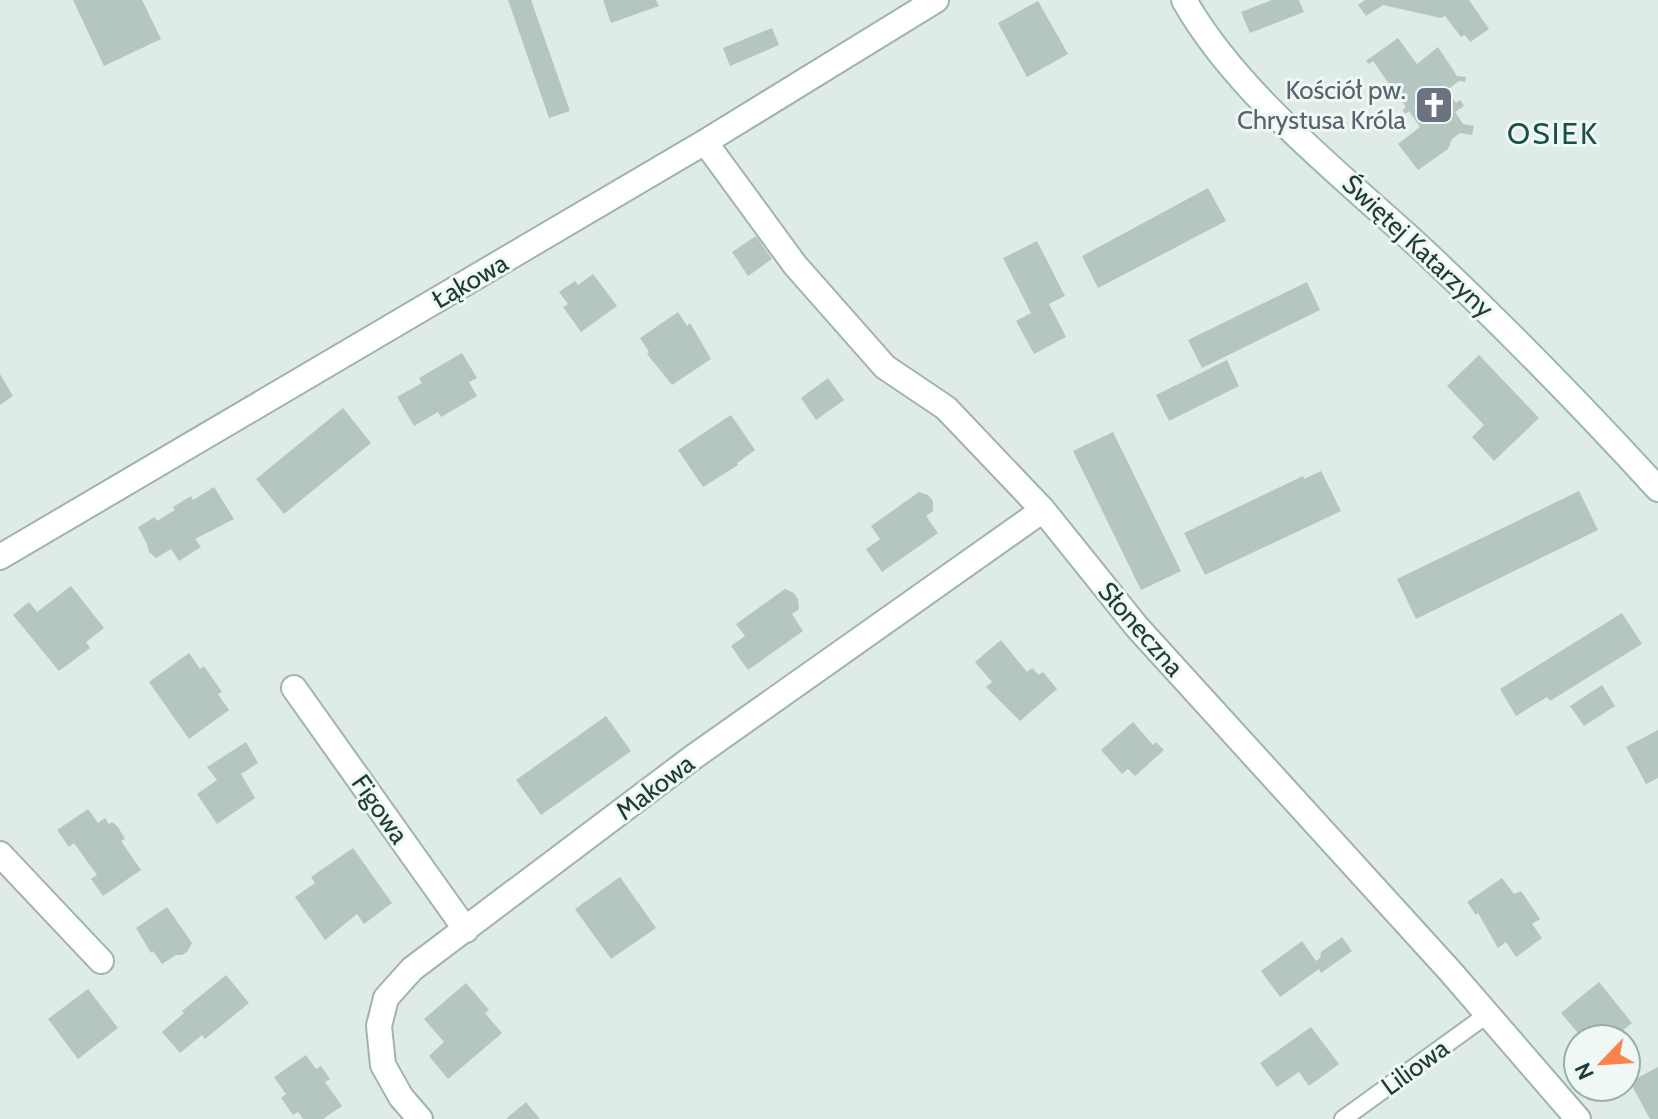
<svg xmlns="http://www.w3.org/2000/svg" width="1658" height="1119" font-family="Cabin,sans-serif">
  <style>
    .building { fill: #b4c6bf }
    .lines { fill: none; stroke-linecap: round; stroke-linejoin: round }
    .lane-casing { stroke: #a1b3ae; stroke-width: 20 }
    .street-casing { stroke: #a1b3ae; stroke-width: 28 }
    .secondary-casing { stroke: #9cb8b0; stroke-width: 28 }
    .lane { stroke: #fff; stroke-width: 16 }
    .street { stroke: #fff; stroke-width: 24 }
    .secondary { stroke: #fff; stroke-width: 24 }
    .labels { text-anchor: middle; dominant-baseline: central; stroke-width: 6; stroke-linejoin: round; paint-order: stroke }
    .worship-label { font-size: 26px; fill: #5b616d; stroke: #eff8f4; text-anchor: end }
    .street-label { font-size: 26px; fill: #1e3c36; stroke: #eff8f4 }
    .quarter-label { font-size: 30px; letter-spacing: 2px; fill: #194f46; stroke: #eff8f4 }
  </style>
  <rect width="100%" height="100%" fill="#deebe6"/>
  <path class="building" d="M73 0H142L161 39 104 66Z
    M508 0H531L570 111 549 118Z
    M603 0H656L659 6 611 23Z
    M1272 0H1299L1304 12 1250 33 1241 12Z
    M1365 0H1469L1489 29 1470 42 1465 35 1461 37 1445 16 1441 18 1383 5 1366 16 1358 5Z
    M1038 1 1068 54 1027 77 998 23Z
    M772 28 779 45 730 66 723 48Z
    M1398 38 1417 64 1438 47 1457 76 1466 77 1465 82 1459 81 1447 90 1456 103 1460 100 1464 106 1455 112 1463 124 1474 126 1472 135 1460 133 1452 139 1448 149 1418 170 1398 144 1420 127 1409 111 1405 114 1403 110 1406 107 1393 89 1389 92 1385 86 1389 84 1373 61 1369 64 1366 61Z
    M1208 188 1226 221 1098 288 1082 256Z
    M756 236 772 259 748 276 732 252Z
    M1037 241 1065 296 1049 304 1066 337 1034 354 1016 321 1031 313 1003 258Z
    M593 274 617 306 581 332 563 307 568 304 559 292 575 281 578 285Z
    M1307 282 1320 310 1202 368 1188 340Z
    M678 312 687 326 690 323 711 359 672 385 647 354 649 352 640 338Z
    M462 353 477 378 469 382 477 396 441 417 438 412 414 426 397 397 422 383 419 378Z
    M1479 355 1539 418 1494 461 1472 437 1484 425 1447 386Z
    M1227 360 1239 386 1169 421 1156 395Z
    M0 374 13 396 0 405Z
    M828 378 844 400 816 420 801 398Z
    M343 408 371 443 284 514 256 479Z
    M731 415 755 450 737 463 738 465 703 487 678 450Z
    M1113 432 1181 571 1141 590 1073 451Z
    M1321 471 1341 511 1205 575 1184 533 1303 476 1304 479Z
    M214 487 234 519 195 539 201 547 179 561 171 549 156 558 149 552 147 544 138 527 155 517 157 521 175 510 173 507 191 496 193 500Z
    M1579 491 1598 530 1416 619 1397 579Z
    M919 492 928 495 933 501V511L926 516 938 533 882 572 866 549 880 539 871 526Z
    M71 586 104 628 86 642 90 648 59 671 13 615 29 602 37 612Z
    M785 589 794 593 798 599 799 609 792 614 803 631 748 670 731 646 745 636 736 624Z
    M1622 613 1642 644 1550 701 1547 697 1516 716 1500 689Z
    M1001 640 1027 672 1032 668 1039 675 1043 672 1057 689 1020 721 986 687 992 682 975 662Z
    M189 653 200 669 204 666 222 692 218 694 229 710 189 739 149 682Z
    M1602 685 1615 706 1584 726 1570 706Z
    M606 716 631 751 541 815 516 780Z
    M1133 722 1153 745 1156 742 1164 750 1135 776 1128 769 1122 774 1101 750Z
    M1658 730V778L1646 784 1626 747Z
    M246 742 258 763 241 774 255 798 217 824 197 794 217 780 207 767Z
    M88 809 98 823 105 818 109 824 112 822 118 827 125 839 121 841 141 870 103 896 91 879 97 875 74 843 69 847 57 830Z
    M353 848 392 903 364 924 357 914 325 940 295 897 315 883 311 877Z
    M620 877 656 928 611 959 575 909Z
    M1502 878 1514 894 1521 891 1540 919 1532 924 1542 938 1516 957 1506 942 1498 948 1478 913 1476 915 1467 902Z
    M167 907 192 943 187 952 182 955H176L162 964 153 951 151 953 136 928Z
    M1342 937 1352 951 1321 973 1319 969 1280 997 1261 971 1302 941 1316 961 1320 958 1321 952Z
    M226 975 249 1003 205 1039 202 1035 180 1053 162 1032 184 1013 182 1011Z
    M1599 982 1632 1023 1612 1039H1583L1561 1013Z
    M466 983 489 1010 485 1013 502 1033 448 1079 429 1056 444 1042 424 1019Z
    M88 989 118 1028 78 1059 48 1019Z
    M1311 1027 1339 1064 1309 1086 1299 1072 1277 1087 1260 1063Z
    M306 1055 316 1069 321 1066 330 1079 325 1082 342 1106 323 1119H303L298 1112 293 1115 281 1098 286 1094 274 1077Z
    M1658 1067V1119H1650L1630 1082Z
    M526 1102 540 1119H506Z"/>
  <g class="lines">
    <defs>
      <path id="lane" d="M1343 1119 1488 1014"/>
      <path id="street" d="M705 142 795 265 885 367 946 408 1043 510 1137 627 1450 971 1578 1119
        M0 557 705 142 936 0
        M294 688 466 930
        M0 854 101 961
        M420 1119 401 1097 383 1065 379 1026 386 998 412 969 692 758 1043 510"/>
      <path id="secondary" d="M1184 0C1237 94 1344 177 1423 250 1505 327 1582 406 1658 489"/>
    </defs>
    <use href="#lane" class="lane-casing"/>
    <use href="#street" class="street-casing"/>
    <use href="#secondary" class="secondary-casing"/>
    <use href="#lane" class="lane"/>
    <use href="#street" class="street"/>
    <use href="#secondary" class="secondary"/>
  </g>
  <defs>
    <symbol id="church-square" viewBox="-11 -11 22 22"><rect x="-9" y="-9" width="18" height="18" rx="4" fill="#6b7280" stroke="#eff8f4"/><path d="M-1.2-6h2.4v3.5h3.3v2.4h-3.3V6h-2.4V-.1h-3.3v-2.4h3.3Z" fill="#fff"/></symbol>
  </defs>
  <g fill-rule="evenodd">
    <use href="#church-square" x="1412" y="83" width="44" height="44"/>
  </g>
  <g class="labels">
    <g class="worship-label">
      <text x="1406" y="90">Kościół pw.<tspan x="1406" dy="30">Chrystusa Króla</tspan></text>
    </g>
    <g class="street-label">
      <text transform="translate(1418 246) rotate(43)">Świętej Katarzyny</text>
      <text transform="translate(470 281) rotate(-30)">Łąkowa</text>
      <text transform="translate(1141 629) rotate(49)">Słoneczna</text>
      <text transform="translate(655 787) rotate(-37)">Makowa</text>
      <text transform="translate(380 809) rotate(55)">Figowa</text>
      <text transform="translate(1415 1067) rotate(-36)">Liliowa</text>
    </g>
    <g class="quarter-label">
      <text x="1553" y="133">OSIEK</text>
    </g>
  </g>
  <g transform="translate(1602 1063) rotate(245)"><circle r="38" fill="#eff8f4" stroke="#9bada8" stroke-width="2"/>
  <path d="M0-6L14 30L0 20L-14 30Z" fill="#fc824b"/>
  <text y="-12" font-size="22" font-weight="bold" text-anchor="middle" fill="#1e3c36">N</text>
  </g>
</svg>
